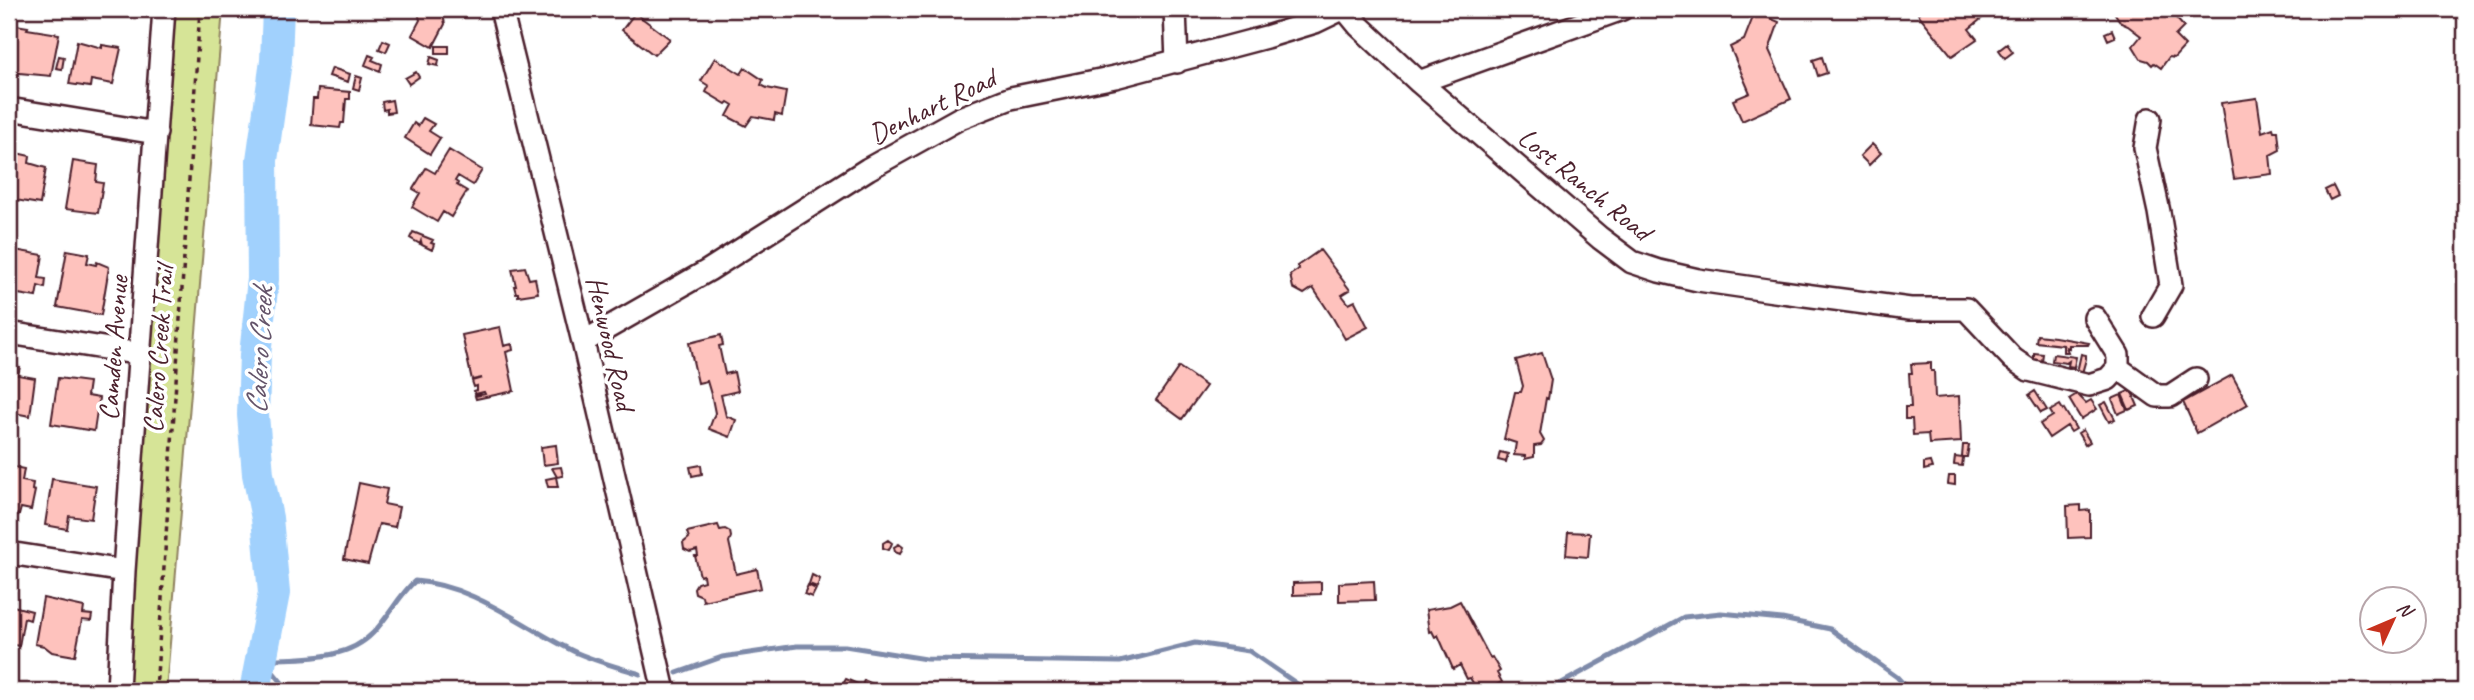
<svg xmlns="http://www.w3.org/2000/svg" width="2474" height="700" font-family="Caveat,sans-serif">
  <style>
    .green { fill: #d6e497; stroke: #908261; stroke-width: 2 }
    .lines { fill: none; stroke-linecap: round; stroke-linejoin: round }
    .stream { stroke: #7e8aa9; stroke-width: 5 }
    .river { stroke: #a1d1fd; stroke-width: 32 }
    .building { fill: #fec2bd; stroke: #4a1f2b; stroke-width: 2 }
    .minor-casing { stroke: #4a1f2b; stroke-width: 26 }
    .path { stroke: #4a1f2b; stroke-width: 3.5; stroke-dasharray: 5 5; stroke-linecap: butt }
    .minor { stroke: #fff; stroke-width: 21 }
    .labels { text-anchor: middle; dominant-baseline: central; stroke-width: 7; stroke-linejoin: round; paint-order: stroke }
    .street-label { font-size: 28px; fill: #4a1f2b; stroke: #fff }
    .water-label { font-size: 30px; font-style: italic; fill: #64546a; stroke: #fff }
  </style>
  <rect width="100%" height="100%" fill="#fff"/>
  <filter id="ink" filterUnits="userSpaceOnUse"><feTurbulence type="fractalNoise" baseFrequency=".0143" numOctaves="2"/><feDisplacementMap in="SourceGraphic" scale="14" xChannelSelector="R" yChannelSelector="G"/><feConvolveMatrix kernelMatrix="1 2 1 2 8 2 1 2 1" color-interpolation-filters="sRGB"/></filter>
  <g filter="url(#ink)">
    <path class="green" d="M153 9H223L166 691H129Z"/>
    <g class="lines">
      <path class="stream" d="M263 660C300 657 345 662 373 633 388 618 399 595 415 581 473 585 522 626 573 651 594 661 618 667 640 674
        M263 660 289 691
        M677 673 722 657 797 646H845L926 659 1120 662 1195 643 1249 651 1306 690 1316 691
        M1316 691 1401 687 1411 691
        M1547 691 1684 617 1721 613 1782 619 1830 629 1897 677 1910 691"/>
      <path class="river" d="M255 691 274 593 267 518 258 474 253 415 255 355 263 279 262 160 276 61 278 9"/>
    </g>
    <path class="building" d="M417 9H442L445 24 433 47 412 35 420 20Z
      M1921 9H1991L1992 10 1969 29 1977 39 1952 56 1918 14Z
      M2112 9H2168L2184 27 2175 36 2185 46 2174 58 2169 57 2161 68 2154 63 2152 65 2148 61 2141 59 2133 46 2141 36 2128 26 2121 23Z
      M1755 12 1779 22 1769 50 1791 99 1742 121 1733 100 1750 93 1730 47 1744 40Z
      M635 13 670 39 654 55 622 30Z
      M16 25 28 27 27 29 59 34 51 76 9 72Z
      M2112 30 2115 37 2108 40 2105 33Z
      M383 40 390 43 386 52 379 49Z
      M77 41 102 48V45L121 48 113 84 91 80 90 87 69 84Z
      M2007 44 2013 52 2005 58 1999 50Z
      M436 46H449V53H436Z
      M369 55 374 57 372 60 382 64 380 71 365 65Z
      M59 56 64 57 62 69 56 68Z
      M431 57 439 60 438 66 429 64Z
      M1822 57 1827 73 1818 76 1813 60Z
      M715 58 741 74 745 68 763 80 761 85 767 88 786 92 782 116 775 114 774 120 753 116 746 126 727 116 733 105 728 102 726 104 706 92 709 86 701 81Z
      M332 68 350 74 348 82 329 76Z
      M416 72 419 77 409 84 405 78Z
      M356 76 362 78 359 90 353 88Z
      M318 89 350 92V99H346L344 123H341L340 128 311 125 313 99H317Z
      M2257 98 2262 132 2273 128 2274 131H2278L2280 150 2270 155 2272 174 2234 179 2221 103Z
      M392 100 394 112 387 113V109L383 110 382 102Z
      M423 118 434 124 429 131 440 138 430 154 405 138 414 123 418 126Z
      M1872 144 1881 153 1869 165 1860 156Z
      M449 150 482 170 473 185 458 176 455 181 458 183 457 185 467 191 451 217 443 212 437 222 412 207 420 193 413 189 426 168 435 173Z
      M12 152 30 156 29 163 46 168 40 204 9 199V167Z
      M73 161 98 165 96 182 103 183 98 213 65 209Z
      M2333 186 2338 196 2330 200 2325 190Z
      M413 232 433 240 431 243 434 244 432 250 422 245 421 241 420 244 410 238Z
      M9 249 43 255 39 278 46 279 45 288 38 286 36 297 18 294 17 297 9 295Z
      M67 250 89 254 87 263 96 265 97 262 109 267 101 315 57 307Z
      M1320 250 1350 290 1342 295 1349 304 1355 301 1368 327 1345 339 1333 318 1313 288 1304 294 1293 288 1290 275 1299 269 1297 266Z
      M525 267 529 279 535 278 538 293 518 296V293H516L514 286H516L512 269Z
      M500 327 504 346 512 344 513 350 506 352 514 391 476 399 475 396 485 394 484 392 475 394 474 391 477 390V386L474 387 472 381 482 378 472 380 462 335Z
      M721 335 723 345 719 346 725 374 734 372 738 391 721 395 726 416 736 420 730 437 709 429 715 413 712 398 707 381 698 383 689 343Z
      M2037 335 2055 337 2089 343 2088 345H2069V348L2066 347 2068 352H2063V345L2036 342Z
      M1542 353 1551 380 1548 399 1546 398 1540 434 1544 441 1541 445 1534 446V457L1525 459V456L1514 455 1516 443 1504 439 1515 392H1521L1523 386 1516 360Z
      M2034 353 2043 354 2042 361 2034 360Z
      M2053 354 2076 357 2074 367 2068 366 2069 361 2066 363 2052 361Z
      M2081 354 2086 355V359L2082 373 2077 372Z
      M1931 363V371H1934L1935 398 1959 396 1961 442 1929 444 1928 434 1913 435 1912 419H1905V407H1911L1909 373H1912L1911 364Z
      M9 366 20 367 18 375 35 378 30 416 9 412Z
      M1179 367 1206 386 1182 419 1156 400Z
      M2232 375 2248 404 2197 433 2183 402Z
      M58 378 89 382 87 396 99 398 94 431 51 424Z
      M2131 390 2138 406 2129 410 2122 394Z
      M2035 391 2047 410 2041 413 2029 395Z
      M2077 394 2086 403 2091 400 2097 409 2081 419 2069 399Z
      M2121 395 2127 410 2118 414 2112 399Z
      M2106 402 2115 419 2109 422 2100 405Z
      M2060 405 2063 410 2064 409 2076 429 2071 432 2067 426 2049 438 2040 424 2053 416 2050 411Z
      M2083 430 2090 442 2085 445 2078 433Z
      M556 445 558 463 543 465 541 447Z
      M1963 445H1969L1967 457H1962Z
      M1500 452 1508 454 1506 462 1498 460Z
      M1955 457 1963 458 1962 466 1954 465Z
      M1930 462 1932 468 1924 470V463Z
      M701 465 702 474 692 476 690 467Z
      M9 466 24 469 22 481 33 483 32 490 35 491 31 510 21 508 19 515 9 513Z
      M561 467 563 476 557 477 552 468Z
      M1949 476H1955V485L1948 484Z
      M556 477 558 487H548L546 479Z
      M52 479 96 486 91 519 69 516 67 529 45 525Z
      M359 483 387 489 384 504 399 507 395 527 379 524 368 564 344 559Z
      M2081 505V511L2090 510V537L2068 538 2067 506Z
      M718 525 720 530 725 529 730 532 731 537 729 542 736 574 757 569 761 588 703 601 702 596 695 593 694 588 697 583 704 581 703 575 700 576 695 556H698L697 550 690 552 684 549 683 543 689 538 687 532Z
      M1568 532 1590 533 1588 557 1566 555Z
      M888 540 892 543 889 550 883 548V543Z
      M899 544 903 547 900 554 895 552 894 547Z
      M812 575 820 579 817 587 809 584Z
      M1374 581 1375 600 1339 601V583Z
      M1321 582V594L1293 595V583Z
      M808 585 816 589 812 597 804 594Z
      M9 591 15 592 13 606 32 611 30 620 24 618 19 646 9 644Z
      M43 598 84 607 83 614 92 615 91 621 82 620 75 656 52 652 44 646 35 644Z
      M1460 601 1490 658 1492 657 1500 671 1497 673 1502 682 1485 691H1478L1470 678 1467 679 1460 665 1453 669 1438 635 1435 637 1432 631 1429 632 1426 610 1450 606Z
      M846 679 862 686 864 680 882 688 881 691H839Z
      M771 686 772 691H722V689Z"/>
    <g class="lines">
      <defs>
        <path id="minor" d="M501 9 583 342 664 691
          M1175 9 1177 62
          M1345 9 1359 26 1419 82 1600 238 1632 262 1659 271 1698 280 1767 290 1910 309H1966L2013 359 2029 370 2089 385 2108 379 2118 368V355L2095 318
          M1419 82 1622 9
          M9 109 156 133
          M2150 119 2145 148 2159 212 2171 285 2153 316
          M9 333 141 354
          M583 342 709 270 868 169 960 118 1011 98 1115 77 1266 37 1315 22 1342 9
          M2118 368 2157 396H2170L2196 379
          M9 553 124 571
          M118 691 124 571 164 9"/>
      </defs>
      <use href="#minor" class="minor-casing"/>
      <path class="path" d="M156 691 200 9"/>
      <use href="#minor" class="minor"/>
    </g>
  </g>
  <g class="labels">
    <g class="street-label">
      <text transform="translate(932 106) rotate(-26)">Denhart Road</text>
      <text transform="translate(1585 184) rotate(39)">Lost Ranch Road</text>
      <text transform="translate(611 343) rotate(77)">Henwood Road</text>
      <text transform="translate(113 348) rotate(-86)">Camden Avenue</text>
      <text transform="translate(158 349) rotate(-86)">Calero Creek Trail</text>
    </g>
    <g class="water-label">
      <text transform="translate(259 351) rotate(-87)">Calero Creek</text>
    </g>
  </g>
  <rect width="2474" height="700" fill="none" stroke="#fff" stroke-width="35"/>
  <rect x="18" y="18" width="2439" height="665" fill="none" stroke="#4a1f2b" stroke-width="2.5" filter="url(#ink)"/>
  <g transform="translate(2393 620) rotate(46)"><circle r="33" fill="#ffffff" stroke="#b7a5aa" stroke-width="2"/>
  <path d="M0-5L12 26L0 18L-12 26Z" fill="#c8321e"/>
  <text y="-10" font-size="19" font-weight="bold" text-anchor="middle" fill="#4a1f2b">N</text>
  </g>
</svg>
